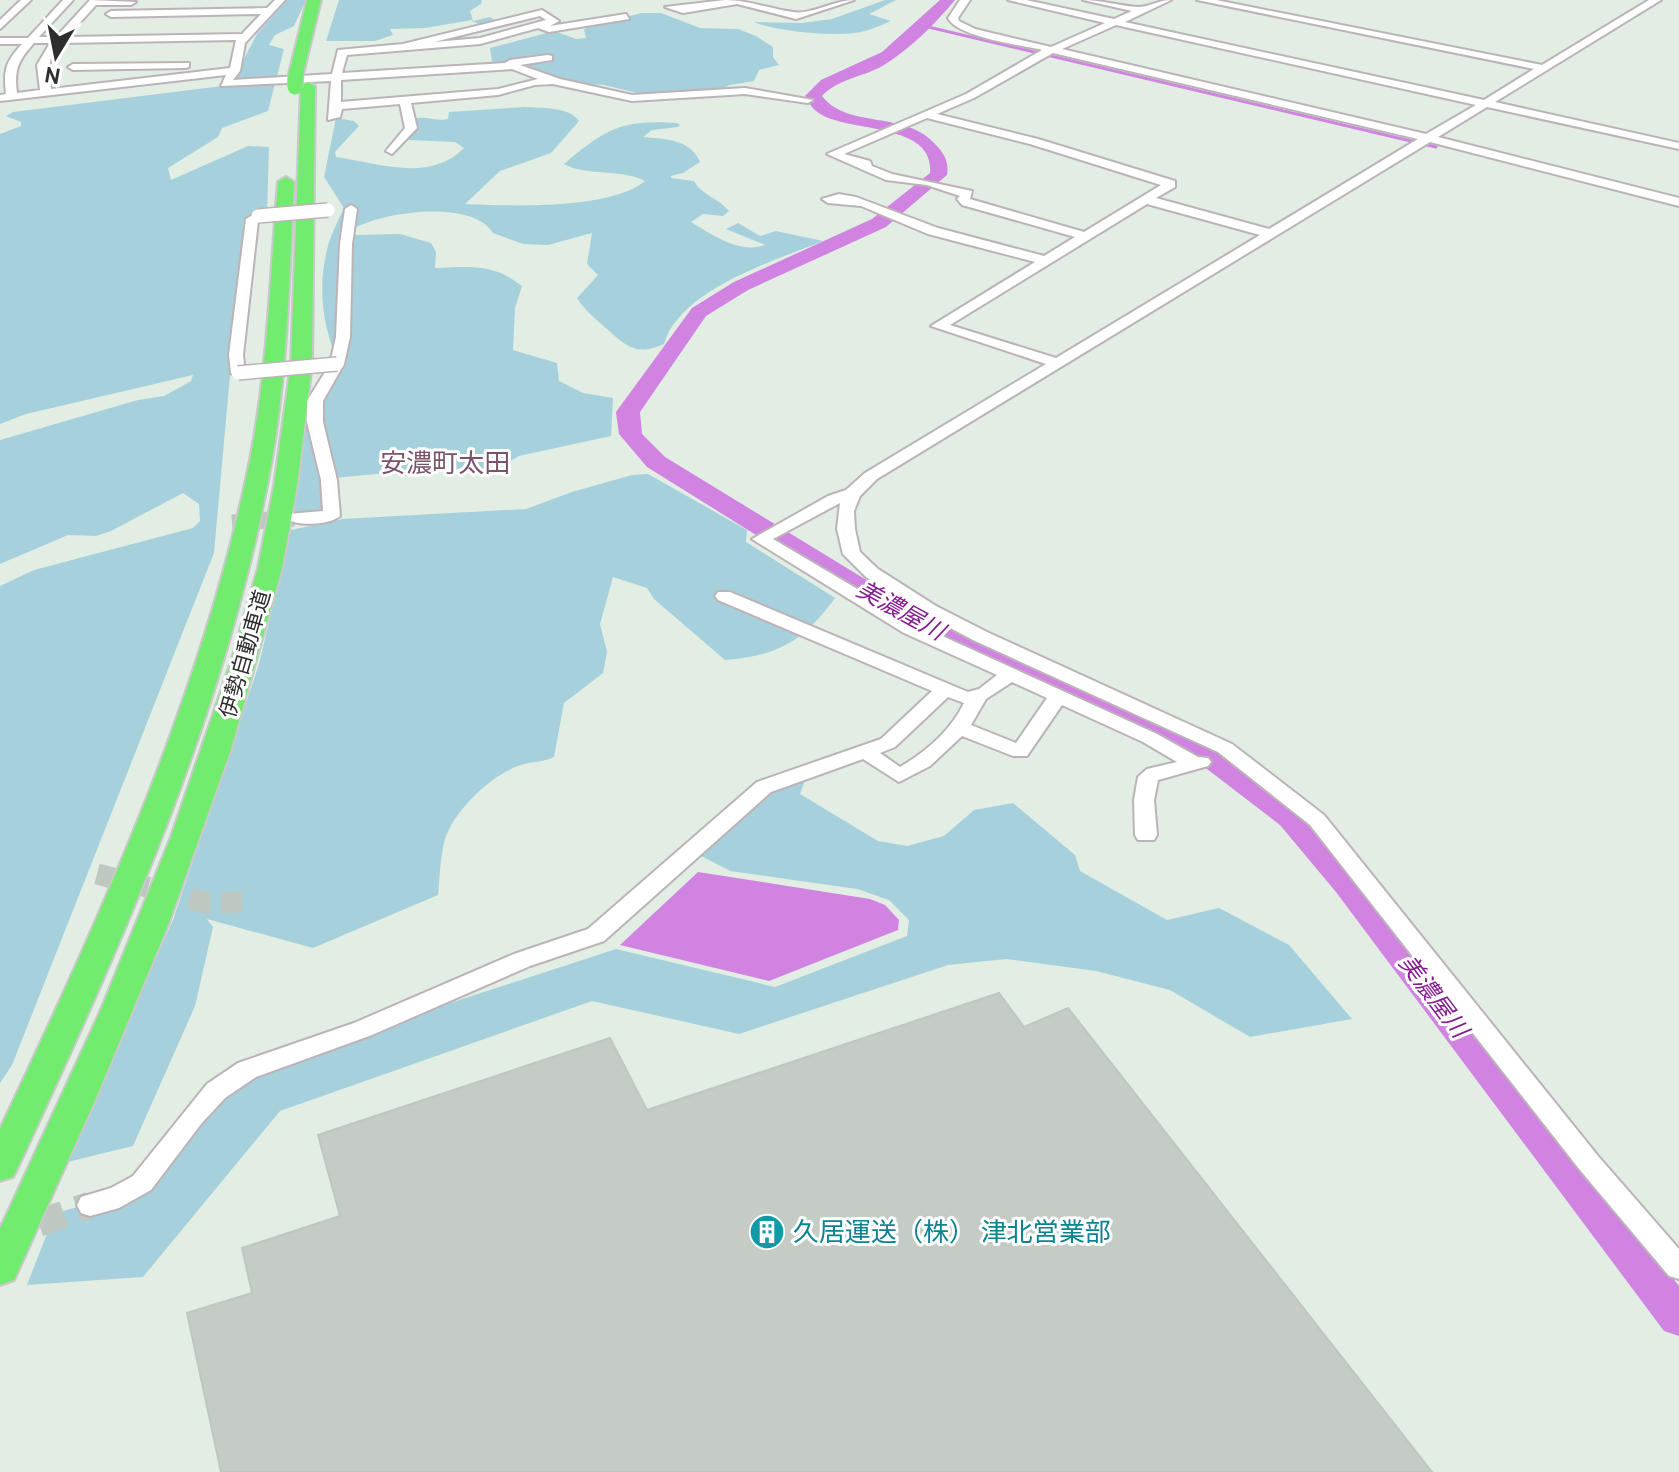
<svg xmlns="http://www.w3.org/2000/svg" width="1679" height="1472" font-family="Cabin,'Noto Sans JP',sans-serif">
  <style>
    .green { fill: #a6d1dc }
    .water { fill: #d083e1 }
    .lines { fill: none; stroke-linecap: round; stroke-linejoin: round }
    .stream { stroke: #d083e1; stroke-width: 3 }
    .river { fill: #d083e1; fill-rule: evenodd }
    .building { fill: #c4ccc5; stroke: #bcc9be; stroke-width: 2 }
    .minor-tunnel-far2 { stroke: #bec7c0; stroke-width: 17; stroke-dasharray: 17 8; stroke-linecap: butt }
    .minor-tunnel-far1 { stroke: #bec7c0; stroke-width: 21; stroke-dasharray: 21 11; stroke-linecap: butt }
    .minor-tunnel { stroke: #bec7c0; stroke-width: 27; stroke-dasharray: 27 14; stroke-linecap: butt }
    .minor-casing { stroke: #bcb3b9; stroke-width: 4 }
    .highway-casing { stroke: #c9c9c9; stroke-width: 4 }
    .minor { fill: #fff; fill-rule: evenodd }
    .highway { fill: #71ec6f; fill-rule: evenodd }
    .minor-bridge-casing { stroke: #bcb3b9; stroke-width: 16; stroke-linecap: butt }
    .highway-bridge-casing { stroke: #c9c9c9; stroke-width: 17; stroke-linecap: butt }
    .minor-bridge { stroke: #fff; stroke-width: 13 }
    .highway-bridge { stroke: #71ec6f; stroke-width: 15 }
    .labels { text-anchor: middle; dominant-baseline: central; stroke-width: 6; stroke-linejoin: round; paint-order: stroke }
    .street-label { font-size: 22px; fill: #2e2e2e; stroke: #fff }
    .water-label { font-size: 24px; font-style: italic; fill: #851f91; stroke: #fff }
    .quarter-label { font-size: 26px; fill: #7a536b; stroke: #fff }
    .near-culture-label { font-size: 26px; fill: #0d838f; stroke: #fff; text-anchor: start }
  </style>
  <rect width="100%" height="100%" fill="#e2ede4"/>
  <path class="green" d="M287 0H306L294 26 275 35 269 45 284 49 268 111 222 128 218 137 168 168 171 180 248 146 269 147 267 213 244 220 214 553 12 1065 0 1083V586L34 570 193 528 200 521 199 504 183 493 111 531 96 536 68 535 0 564V440L138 400 164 396 191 381 193 375 26 414 0 424V134L21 126V122L6 116 13 112 230 85 257 34Z
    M339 0H482L481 4 470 11 473 21 490 17 495 20 479 24 472 21V20L425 28 390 29 393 35 375 41H326Z
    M885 0H896L869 14 891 21C881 25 871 30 861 32 837 37 777 32 754 22L802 23 832 19Z
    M642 13H661L700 28 738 29 756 36 773 47V57L779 65 759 70 754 81 730 85 719 90 641 94 604 85 580 84 513 63 492 62 490 48 554 31 576 39 586 38 584 30 588 26Z
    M525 107C542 108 570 107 579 121L551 153 500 171 465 204C509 206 611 210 645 181 619 168 588 177 564 164 605 129 622 119 677 123L680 125 678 127 652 130 643 137C664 139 691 139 700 162L683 173 671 176V178L694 181C702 195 718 198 729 211L723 216 703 214 691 222C714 236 740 254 765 245L726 229 738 223 760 236 776 231 823 241C774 261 680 289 664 344 637 356 627 347 608 330 596 319 585 311 577 298L598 275 587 264 592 233 548 245 523 244 493 233C473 199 383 211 353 229L356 235 400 234 431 243 436 252 435 268C470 267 493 263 522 286L515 308 513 350 557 363 559 381 583 393 613 398 611 436 519 456 495 470 463 468 405 476 387 473 323 479 325 510 294 513 303 426 310 423 341 367C323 332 317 289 327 250 330 236 338 221 344 208L324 177 336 118 354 121 359 126 335 152 336 157C378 163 430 183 464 148L455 142 408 140 416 127 414 119C426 115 437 122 448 119L449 112Z
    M648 474 747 530 746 542 835 598C804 640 779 656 725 660L654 599 647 588 613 577 600 624 607 652 603 673 564 703 554 757C542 763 530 761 518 766 490 776 454 811 445 839 440 856 440 877 438 895L313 948 207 919 213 927 195 1006 133 1146 63 1163 173 920 259 664 291 530 343 519 526 509 572 492 632 475Z
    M805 780 800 794 878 841 907 846 944 836 974 810 1013 803 1075 855 1080 871 1167 920 1219 908 1289 945 1352 1019 1250 1037 1170 990 1096 971 1006 959 948 965 739 1034 592 1001 280 1111 143 1277 27 1285 55 1213 131 1193 251 1068 616 949 775 987 907 936 909 920 889 900 857 889 730 871 690 850 784 781Z"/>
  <path class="water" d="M698 872 870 899 885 905 899 920 898 930 769 981 620 945Z"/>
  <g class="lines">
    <path class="stream" d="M920 25 1436 147"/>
    <path class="river" d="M940 0H955C936 23 910 49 884 65 864 77 839 78 822 96 848 130 906 109 937 146 945 155 949 163 947 175L886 227 748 290 706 316 640 412 642 434 665 457 927 617 1144 711 1229 755 1302 811 1360 876 1679 1286V1336L1664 1331 1336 892 1280 825 1207 769 1124 723 907 629 647 467 619 434 616 412 692 308 734 282 872 219 930 173C935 120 843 134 816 111 812 108 808 101 805 96L821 80 882 52Z"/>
  </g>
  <path class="building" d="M999 993 1024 1027 1068 1008 1432 1472H221L187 1313 252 1293 242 1248 340 1216 318 1135 610 1038 647 1110Z"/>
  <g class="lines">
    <path class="minor-tunnel-far2" d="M232 523 294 518"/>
    <path class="minor-tunnel-far1" d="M97 874 208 903 247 902"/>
    <path class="minor-tunnel" d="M0 1237 90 1205"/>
    <defs>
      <path id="minor" d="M21 0H31L0 29V20Z
        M63 0H73L39 37H56L90 0 136 2 131 5H96L67 37 242 34 261 14 111 17 106 14 111 11 267 8 275 0H285L245 43 240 71 233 80 332 74 338 50 403 44 542 10 559 21 550 26 626 14 629 19 549 32 538 28 480 44 347 55 342 73 505 63 510 60 548 55 552 56V60L520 65 560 79 632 95 745 88 813 100 808 103 745 94 632 101 553 84 535 85 498 95 411 103 417 128 392 154 386 151 405 128 400 104 342 109 340 117 328 120 331 81 221 86 226 75 0 101V95L6 94C3 70 6 61 22 44H0V38H28ZM540 16 546 20 480 38 434 42ZM236 40 230 68 51 89C48 68 47 59 61 43ZM34 43H50L37 65 40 90 17 93C14 69 18 61 34 43ZM512 69 538 79 498 89 341 102V80Z
        M725 0C749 0 769 9 793 12 812 15 834 0 854 0L796 19 737 4 683 13 665 7Z
        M960 0H970L958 18 959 21 975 29 1051 47 1105 23 1008 0H1026L1114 19 1132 11 1083 0C1102 0 1119 6 1138 7 1149 7 1159 0 1171 0L1125 22 1484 100 1534 69 1197 0H1216L1542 65 1649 0H1661L1495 102 1679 143V149L1487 107 1438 137 1679 198V206L1430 142 877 479 860 496 854 511 855 529 860 552 878 569 936 606 987 632 1232 744 1324 815 1598 1156 1679 1249V1279L1669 1276 1580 1170 1310 825 1218 752 973 640 924 614 866 577 843 554 837 529 840 503 773 539 918 625 1157 734 1198 757 1208 758 1211 762 1208 766 1158 780 1154 800 1157 835 1154 840H1138L1135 835 1134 800 1138 777 1147 769 1177 762 1143 742 1062 705 1027 756H1013L962 736 930 766 899 782 863 759 771 792 604 941 530 966 372 1035 256 1077 225 1098 201 1124 151 1190 119 1208 90 1216 81 1213 77 1205 81 1197 111 1188 133 1176 207 1084 238 1063 354 1023 514 954 588 929 757 782 881 739 932 691 718 600 715 596 718 592H730L968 692 979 689 997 675 904 633 752 539 828 496 846 490 865 473 1046 364 931 326 1035 262 928 234 861 206 828 203 822 199 839 194 856 197 938 228 1044 256 1075 237 962 205 957 199 960 196 927 185 886 180 827 154 966 94 1042 50C1021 45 957 37 948 18ZM1116 25 1476 105 1426 134 1062 49ZM1053 53 1418 139 1269 229 1156 198 1175 187V181L1038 139 937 114 974 98ZM927 118 1030 144 1161 185 1084 232 970 199 972 191 892 174 872 166 870 161 844 154ZM1147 204 1260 235 1056 358 950 325ZM1012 682 1047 698 1016 743 971 725 986 699ZM948 697 964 703C951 730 927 751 900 767L880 753 895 747Z
        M189 63V67L185 68 73 70 68 67 73 64Z
        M351 205 357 209 352 244 350 337 344 364 323 401V422L337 480 340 516C330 525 296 527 286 518L288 514 323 511 321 480 307 422V401L330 364 336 337 340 244 345 209Z
        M258 212 264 216 258 221 243 355 245 373 238 377 231 373 229 355 246 219Z"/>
      <path id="highway" d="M307 0H321L303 74 296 78 289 74Z
        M308 82 315 86 312 364 297 486 282 568 231 749 168 925 96 1098 19 1269 14 1280 0 1285V1229L100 1012 171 837 232 659 258 568 274 486 291 364 301 86Z
        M286 177 294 182C289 274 288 367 272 459 229 705 123 941 18 1167L13 1177 0 1181V1129C101 915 203 693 250 460 268 368 270 275 278 182Z"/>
    </defs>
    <use href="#minor" class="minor-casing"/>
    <use href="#highway" class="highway-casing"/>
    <use href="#minor" class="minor"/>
    <use href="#highway" class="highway"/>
    <defs>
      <path id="minor-bridge" d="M258 216 328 210
        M238 373 337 364"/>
      <path id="highway-bridge" d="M295 87 296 74"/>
    </defs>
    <use href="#minor-bridge" class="minor-bridge-casing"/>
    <use href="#highway-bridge" class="highway-bridge-casing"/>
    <use href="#minor-bridge" class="minor-bridge"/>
    <use href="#highway-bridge" class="highway-bridge"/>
  </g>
  <defs>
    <symbol id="building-disc" viewBox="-11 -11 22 22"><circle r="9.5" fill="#0f9aa8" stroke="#fff"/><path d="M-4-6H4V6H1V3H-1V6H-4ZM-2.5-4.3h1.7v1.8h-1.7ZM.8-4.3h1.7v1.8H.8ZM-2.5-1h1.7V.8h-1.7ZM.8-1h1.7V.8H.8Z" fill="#fff"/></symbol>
  </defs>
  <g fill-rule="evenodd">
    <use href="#building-disc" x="747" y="1212" width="40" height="40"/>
  </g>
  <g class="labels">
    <g class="street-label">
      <text transform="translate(245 654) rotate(-74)">伊勢自動車道</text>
    </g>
    <g class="water-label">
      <text transform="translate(901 610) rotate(29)">美濃屋川</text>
      <text transform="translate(1434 996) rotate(53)">美濃屋川</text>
    </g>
    <g class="quarter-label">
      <text x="445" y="463">安濃町太田</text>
    </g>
    <g class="near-culture-label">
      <text x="793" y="1232">久居運送（株） 津北営業部</text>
    </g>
  </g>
  <g transform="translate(56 56) rotate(190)" stroke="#ffffff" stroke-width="6" paint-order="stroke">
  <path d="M0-6L14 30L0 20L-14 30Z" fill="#2e2e2e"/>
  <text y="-12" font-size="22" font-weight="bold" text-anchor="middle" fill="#2e2e2e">N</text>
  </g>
</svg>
